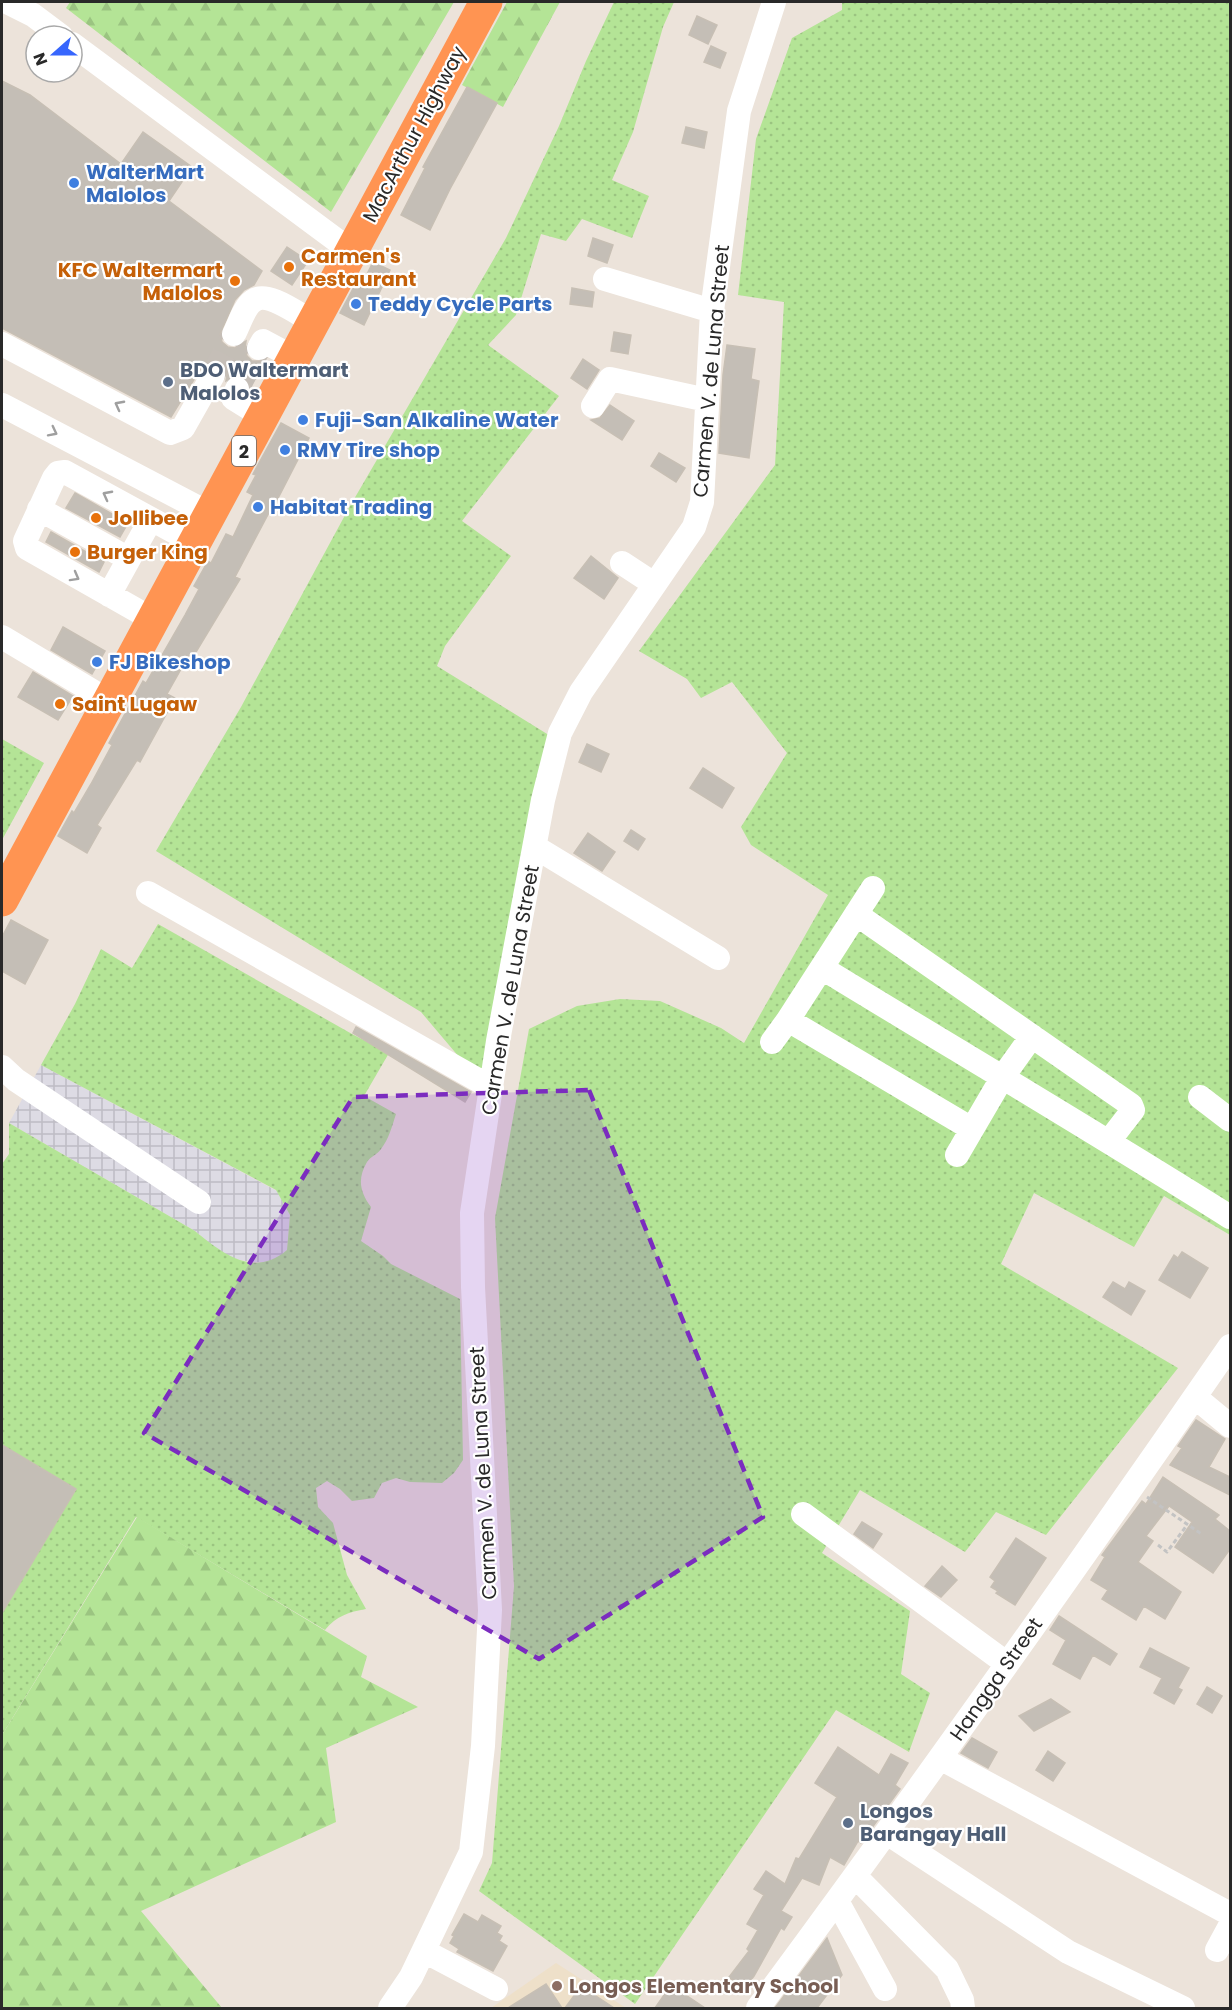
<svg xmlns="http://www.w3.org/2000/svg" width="1232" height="2010" font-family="Poppins,sans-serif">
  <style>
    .industrial { fill: url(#industrial-grid) }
    .education { fill: #eee0c9 }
    .grass { fill: url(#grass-dots) }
    .forest { fill: url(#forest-firs) }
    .building { fill: #c4beb6; stroke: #c7bfb4; stroke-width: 1.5 }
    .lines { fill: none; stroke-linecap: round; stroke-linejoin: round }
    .minor-tunnel { stroke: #c5beb7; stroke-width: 24; stroke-dasharray: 24 12; stroke-linecap: butt }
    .path { stroke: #c3c3c3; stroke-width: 3; stroke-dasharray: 4.5 3; stroke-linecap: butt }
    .minor { stroke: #fff; stroke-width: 24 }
    .highway { stroke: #ff9452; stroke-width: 33 }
    .oneway { stroke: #9f9f9f }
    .marked { fill: #7b2cbf; fill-opacity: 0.2; stroke: #7b2cbf; stroke-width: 4.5; stroke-dasharray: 12 8; stroke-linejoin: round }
    .shop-dot { fill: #3f7fe0; stroke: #fff; stroke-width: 2 }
    .food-dot { fill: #e8710a; stroke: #fff; stroke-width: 2 }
    .service-dot { fill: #5c6f8a; stroke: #fff; stroke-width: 2 }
    .education-dot { fill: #8d6e63; stroke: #fff; stroke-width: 2 }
    .labels { text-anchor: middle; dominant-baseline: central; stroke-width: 4.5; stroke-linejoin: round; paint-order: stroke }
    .shield { fill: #fff; stroke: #696969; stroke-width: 1.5 }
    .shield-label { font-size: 18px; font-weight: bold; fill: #292929 }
    .street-label { font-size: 20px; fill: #292929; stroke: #fff }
    .shop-label { font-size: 20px; font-weight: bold; fill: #366cbe; stroke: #fff; text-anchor: start }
    .food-label { font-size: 20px; font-weight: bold; fill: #c56008; stroke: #fff; text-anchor: start }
    .service-label { font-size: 20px; font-weight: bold; fill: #4e5e75; stroke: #fff; text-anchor: start }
    .education-label { font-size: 20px; font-weight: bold; fill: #785e54; stroke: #fff; text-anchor: start }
  </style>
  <defs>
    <pattern id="industrial-grid" width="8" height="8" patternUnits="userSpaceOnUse" patternTransform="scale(1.5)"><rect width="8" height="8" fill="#dddbe4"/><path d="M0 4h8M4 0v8" fill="none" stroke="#bebcc4"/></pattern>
    <pattern id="grass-dots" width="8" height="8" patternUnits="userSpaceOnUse" patternTransform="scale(1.5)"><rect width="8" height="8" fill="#b4e496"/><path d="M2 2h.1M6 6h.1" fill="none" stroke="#9bc481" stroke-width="1.8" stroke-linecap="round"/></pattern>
    <pattern id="forest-firs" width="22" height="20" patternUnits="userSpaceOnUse" patternTransform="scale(1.5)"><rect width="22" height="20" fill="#b4e496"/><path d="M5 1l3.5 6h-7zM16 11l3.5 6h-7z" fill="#9bc481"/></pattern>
  </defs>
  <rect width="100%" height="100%" fill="#ece3da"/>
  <path class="industrial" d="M41 1065 277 1191 290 1215 287 1250 279 1257 266 1262H252L234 1259 217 1249 195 1231 9 1123Z"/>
  <path class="education" d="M556 1963 626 2008H491Z"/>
  <path class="grass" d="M614 2H674L663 27 633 132 612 180 649 196 632 238 582 219 566 241 541 234 516 315 488 345 559 396 462 521 511 556 445 646 437 666 552 737 491 1075 465 1064 421 1012 156 851 241 707 350 506 506 238 559 126 586 61Z
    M842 2H1230V1235L1164 1196 1134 1247 1034 1193 1001 1264 1178 1368 1046 1535 996 1512 965 1552 860 1490 822 1553 910 1611 901 1674 930 1693 909 1752 836 1710 635 2004 479 1891 492 1863 514 1586 495 1218 529 1029 577 1006 620 999 660 1001 721 1028 744 1043 828 895 751 845 741 827 787 753 732 682 701 698 687 679 639 651 775 465 784 302 738 295 756 139 792 38 842 10Z
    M2 739 44 763 2 840Z
    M158 924 352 1034 389 1053 364 1096 396 1114C392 1126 389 1139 381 1149 378 1154 370 1157 367 1162 357 1179 360 1192 371 1207L361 1241 383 1256 391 1264 460 1299 463 1460 454 1473 442 1483 410 1482 396 1478 382 1483 374 1498 352 1501 340 1489 327 1481 316 1488 318 1507 333 1523 347 1575 366 1609C349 1612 336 1616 325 1630L136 1517 2 1735V1164L9 1154V1123L195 1231C223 1254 254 1278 287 1250L290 1215 276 1190 41 1065 75 1004 101 949 132 968Z"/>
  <path class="forest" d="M70 2H454L331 212 66 8Z
    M507 2H560L503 107 462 85Z
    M137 1517 367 1656 361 1677 418 1707 326 1748 336 1822 141 1911 222 2008H2V1735Z"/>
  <path class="building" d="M697 16 717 25 708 44 689 35Z
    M711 46 726 53 720 68 704 62Z
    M2 81 30 95 121 164 143 132 192 167 169 201 262 271 254 285 244 290 235 300 220 334 222 342 228 347 235 348 246 341 245 349 247 356 252 361H264L251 386 248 380 242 376 235 375 226 381 227 374 226 368 220 363 213 361 206 362 201 368 171 417 2 328Z
    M467 87 497 103 450 189 430 230 401 215 425 168 423 167Z
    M686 127 707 132 704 148 682 143Z
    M593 238 613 245 607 263 588 256Z
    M287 247 308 261 292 285 271 271Z
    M373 262 390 270 364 325 340 313 361 274 366 276Z
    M572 288 594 292 592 307 570 304Z
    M614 332 631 335 628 354 611 351Z
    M727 345 755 349 751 379 759 381 749 458 719 453 723 375Z
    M583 359 599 370 587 389 571 378Z
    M610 405 634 421 622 440 591 420 600 418Z
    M281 423 309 438 274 506 273 505 235 577 240 579 193 657 189 655 167 694 175 698 140 762 137 760 97 825 101 828 87 853 58 836 72 811 74 813 91 784 112 745 109 743 143 681 146 683 185 615 199 589 194 586 208 561 211 563 226 534 233 537 253 495 247 492 256 475 253 474Z
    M659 453 685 468 676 482 651 466Z
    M75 493 128 523 120 537 66 508Z
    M51 532 104 562 99 572 46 542Z
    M591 556 618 578 604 599 574 578Z
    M63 627 105 651 92 674 51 650Z
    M33 672 73 696 58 720 18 697Z
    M587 744 609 754 601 772 579 762Z
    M703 768 734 788 722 808 690 788Z
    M631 830 645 839 638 850 624 841Z
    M588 833 615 852 602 871 574 853Z
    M11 920 48 940 25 984 2 971V937Z
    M356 1027 471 1092 465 1102 353 1033Z
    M1182 1252 1208 1268 1190 1298 1159 1280 1174 1255 1178 1258Z
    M1113 1282 1125 1289 1129 1282 1145 1291 1131 1315 1103 1297Z
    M1196 1420 1225 1439 1209 1467 1230 1477V1495L1170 1465 1182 1448 1178 1446Z
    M2 1445 76 1489 2 1613Z
    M1163 1477 1219 1515 1215 1519 1230 1531V1549L1213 1573 1175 1547 1192 1522 1169 1506 1146 1536 1153 1541 1138 1562 1181 1592 1165 1619 1144 1606 1136 1620 1102 1599 1108 1590 1091 1580 1105 1557 1102 1555 1142 1501 1146 1504Z
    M862 1522 882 1534 873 1548 854 1534Z
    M1016 1538 1046 1558 1015 1605 996 1593 998 1591 991 1587 995 1581 990 1577Z
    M942 1566 957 1580 941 1597 925 1586Z
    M1059 1616 1117 1654 1110 1665 1093 1655 1080 1679 1053 1664 1066 1640 1050 1630Z
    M1150 1648 1189 1668 1178 1688 1182 1690 1174 1704 1154 1693 1162 1678 1140 1667Z
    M1207 1687 1222 1696 1212 1713 1197 1704Z
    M1051 1699 1070 1712 1034 1731 1019 1716Z
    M972 1738 997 1752 988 1768 961 1753Z
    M838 1747 879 1775 891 1754 908 1763 895 1785 900 1789 861 1843 858 1841 844 1865 830 1857 819 1885 802 1878 781 1911 792 1917 784 1930 781 1928 754 1976 744 1989 729 1977 749 1951 747 1949 758 1930 747 1924 764 1895 754 1889 766 1871 785 1884 796 1858 799 1859 837 1797 815 1783Z
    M1048 1751 1065 1763 1053 1781 1036 1770Z
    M464 1914 478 1922 482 1915 501 1926 497 1933 502 1936 499 1941 507 1946 493 1971 457 1952 459 1949 450 1943 454 1936 452 1935Z
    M827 1938 842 1975 817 2008H775Z
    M546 1984 562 2008H508Z
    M671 1985 705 2008H655Z
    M581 1986 614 2008H565Z"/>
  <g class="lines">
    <path class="minor-tunnel" d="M213 375 234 334
      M237 389 259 348"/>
    <path class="path" d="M1147 1497 1203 1535
      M1158 1545 1167 1552 1187 1525"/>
    <path class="minor" d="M7 2 33 15 61 36
      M72 44 351 251
      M605 279 712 311
      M234 334C239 325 244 307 253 301 267 290 298 314 313 322
      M2 344 170 433 183 428 213 375
      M259 348 263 341 293 357
      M237 389 233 398 262 416
      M2 405 210 514
      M593 406 610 379 707 400
      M39 509 129 559
      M622 563 654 584
      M109 595 151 519
      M152 619 27 548 25 541 54 478 58 473 65 472 195 543
      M2 637 109 701
      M535 847 718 958
      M873 888 788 1020 972 1129
      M148 893 492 1088
      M856 914 1131 1105 1133 1110 1109 1141
      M822 968C958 1051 1095 1132 1230 1217
      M772 1042 788 1020
      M2 1067 16 1080 199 1202
      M1200 1097 1230 1120
      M957 1155 1002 1078 1032 1036
      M1195 1397 1230 1426
      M803 1514 1006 1663
      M940 1758 1230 1914
      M887 1833 1068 1952 1183 2008
      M856 1877 947 1969 962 2000 963 2008
      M837 1901 885 1989
      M1217 1950 1230 1926
      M424 1951 496 1989
      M390 2008 411 1977 471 1852 483 1746 490 1610 473 1287 472 1213 498 1041 543 800 560 733 581 692 694 527 702 502 712 311 739 111 774 2
      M758 2008C919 1790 1076 1569 1230 1346"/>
    <path class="highway" d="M2 900 486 2"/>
  </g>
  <defs><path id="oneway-chevron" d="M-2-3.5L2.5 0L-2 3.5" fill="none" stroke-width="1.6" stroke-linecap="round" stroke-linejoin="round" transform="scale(1.5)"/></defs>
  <g class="oneway">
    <use href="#oneway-chevron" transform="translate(119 405) rotate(-152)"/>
    <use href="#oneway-chevron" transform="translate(53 432) rotate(27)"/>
    <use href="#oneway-chevron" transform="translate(107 495) rotate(-152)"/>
    <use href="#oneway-chevron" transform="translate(75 577) rotate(29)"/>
  </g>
  <path class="marked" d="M589 1090 763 1517 539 1659 144 1433 353 1097Z"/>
  <g class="shop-dot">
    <circle cx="74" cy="183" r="6"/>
    <circle cx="356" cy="304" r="6"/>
    <circle cx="303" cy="420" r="6"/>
    <circle cx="285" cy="450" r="6"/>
    <circle cx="258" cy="507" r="6"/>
    <circle cx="97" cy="662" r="6"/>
  </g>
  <g class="food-dot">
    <circle cx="289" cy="267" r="6"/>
    <circle cx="235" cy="281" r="6"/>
    <circle cx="96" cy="518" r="6"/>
    <circle cx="75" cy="552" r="6"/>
    <circle cx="60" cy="704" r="6"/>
  </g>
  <g class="service-dot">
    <circle cx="168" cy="382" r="6"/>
    <circle cx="848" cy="1823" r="6"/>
  </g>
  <circle class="education-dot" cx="557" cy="1986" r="6"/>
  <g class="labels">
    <rect class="shield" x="232" y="436" width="24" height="30" rx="4.5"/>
    <g class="shield-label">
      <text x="244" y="451">2</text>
    </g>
    <g class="street-label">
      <text transform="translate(414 134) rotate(-62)">MacArthur Highway</text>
      <text transform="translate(711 371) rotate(-85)">Carmen V. de Luna Street</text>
      <text transform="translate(510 990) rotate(-80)">Carmen V. de Luna Street</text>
      <text transform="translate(483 1473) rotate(-93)">Carmen V. de Luna Street</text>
      <text transform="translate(996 1679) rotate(-55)">Hangga Street</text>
    </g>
    <g class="shop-label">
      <text x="86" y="172">WalterMart<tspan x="86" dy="23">Malolos</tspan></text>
      <text x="368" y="304">Teddy Cycle Parts</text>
      <text x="315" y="420">Fuji-San Alkaline Water</text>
      <text x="297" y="450">RMY Tire shop</text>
      <text x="270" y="507">Habitat Trading</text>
      <text x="109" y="662">FJ Bikeshop</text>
    </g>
    <g class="food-label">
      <text x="301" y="256">Carmen's<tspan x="301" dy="23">Restaurant</tspan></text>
      <text x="223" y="270" text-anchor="end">KFC Waltermart<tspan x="223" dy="23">Malolos</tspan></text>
      <text x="108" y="518">Jollibee</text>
      <text x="87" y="552">Burger King</text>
      <text x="72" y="704">Saint Lugaw</text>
    </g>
    <g class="service-label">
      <text x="180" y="370">BDO Waltermart<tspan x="180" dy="23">Malolos</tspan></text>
      <text x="860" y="1811">Longos<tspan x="860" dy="23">Barangay Hall</tspan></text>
    </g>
    <g class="education-label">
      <text x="569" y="1986">Longos Elementary School</text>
    </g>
  </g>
  <rect width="1232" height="2010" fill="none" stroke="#292929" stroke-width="6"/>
  <g transform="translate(54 54) rotate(249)"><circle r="28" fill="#ffffff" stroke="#a9a9a9" stroke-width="1.5"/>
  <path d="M0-4.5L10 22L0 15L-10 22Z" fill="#3766fd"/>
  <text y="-9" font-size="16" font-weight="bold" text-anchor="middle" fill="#292929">N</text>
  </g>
</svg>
